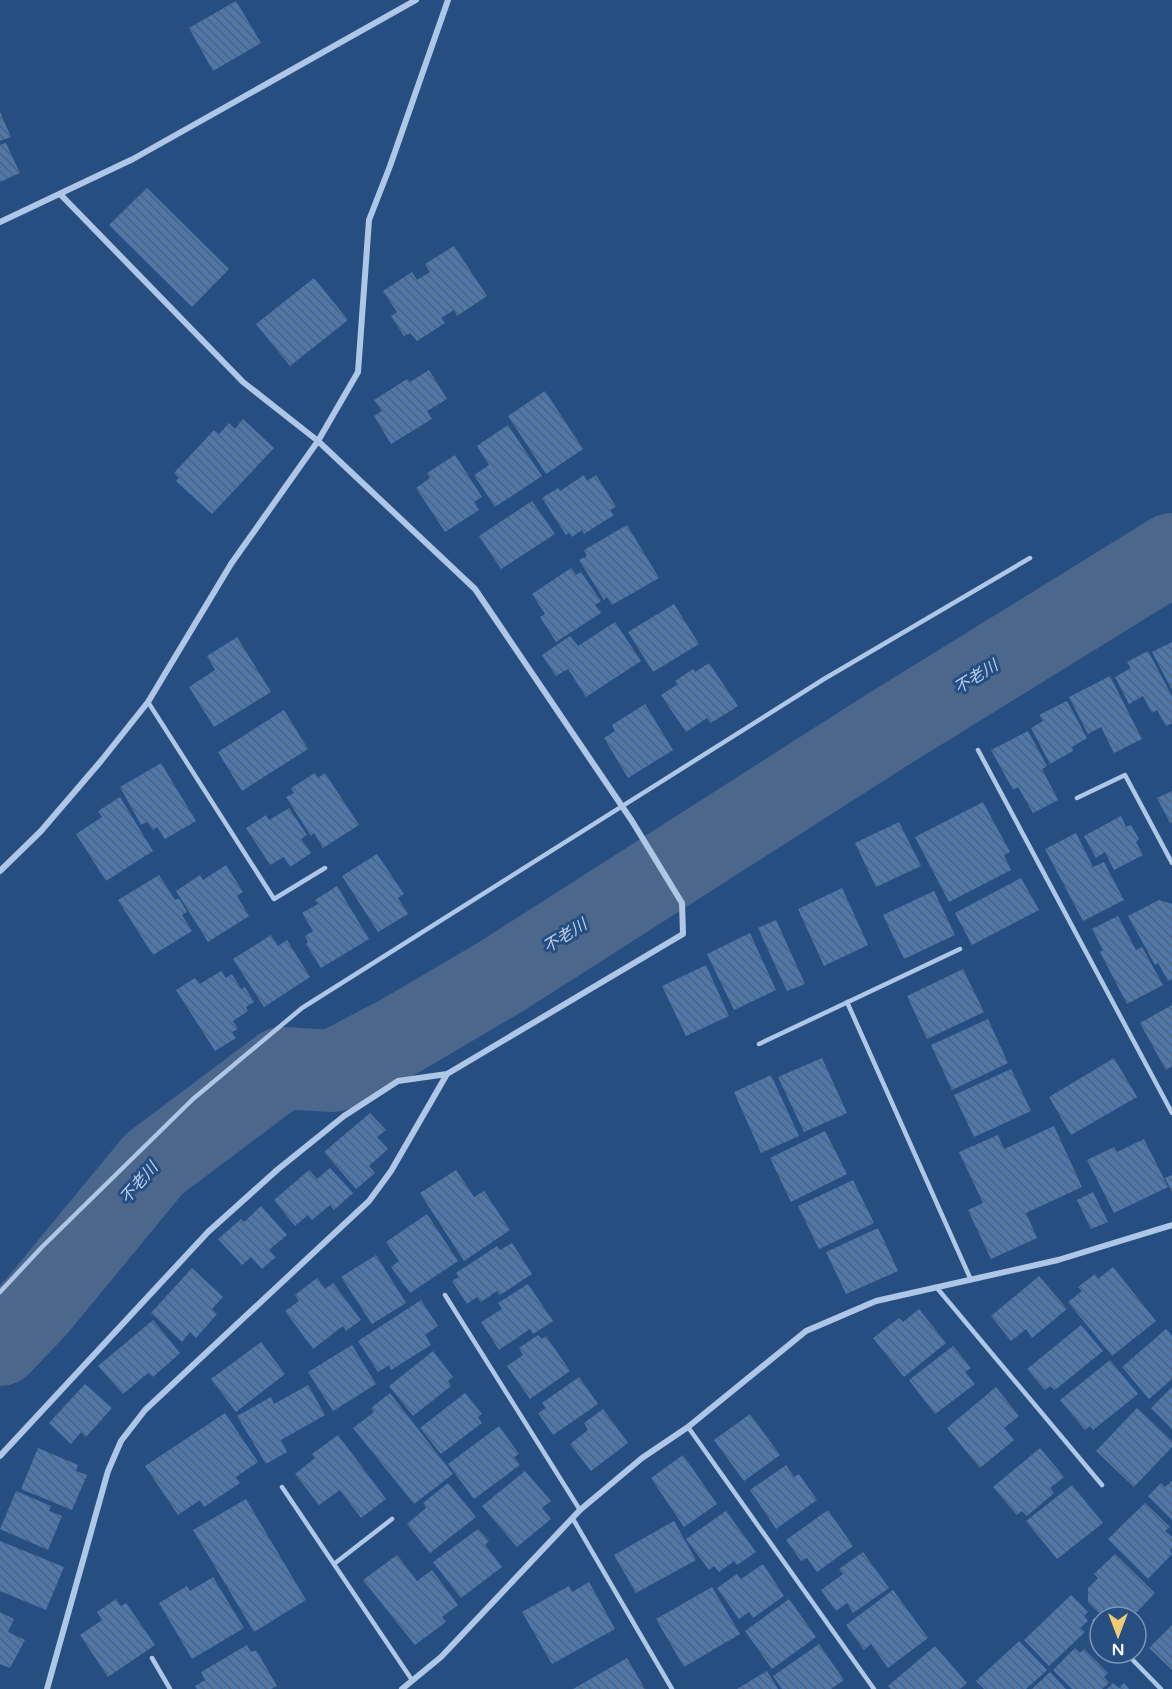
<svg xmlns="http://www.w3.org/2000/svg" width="1172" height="1689" font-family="'Varela Round','Noto Sans JP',sans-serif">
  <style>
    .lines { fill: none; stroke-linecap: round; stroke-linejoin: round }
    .river { stroke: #4b678b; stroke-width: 82 }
    .building { fill: url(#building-back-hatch) }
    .lane { stroke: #aec7e6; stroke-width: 4.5 }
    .street { stroke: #aec7e6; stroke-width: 6 }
    .labels { text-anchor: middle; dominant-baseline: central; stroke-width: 6; stroke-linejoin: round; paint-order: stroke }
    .water-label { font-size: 16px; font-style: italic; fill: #bad1ee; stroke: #274e81 }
  </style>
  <defs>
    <pattern id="building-back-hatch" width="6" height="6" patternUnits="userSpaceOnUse" patternTransform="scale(1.5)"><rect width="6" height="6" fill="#4f77a9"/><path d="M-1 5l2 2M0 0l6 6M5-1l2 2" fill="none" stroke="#4e627a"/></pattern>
  </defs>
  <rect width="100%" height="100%" fill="#274e81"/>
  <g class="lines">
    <path class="river" d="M0 1345 37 1306 154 1164 282 1068 333 1071 400 1036 502 976 887 730 1172 554"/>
  </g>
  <path class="building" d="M236 1 261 43 213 71 189 28Z
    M0 112 11 137 0 141Z
    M6 143 20 173 0 182V145Z
    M147 188 229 269 192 307 109 225Z
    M454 246 487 296 457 316 454 310 441 318 445 323 417 341 410 333 404 336 391 316 397 312 383 291 412 272 417 280 430 272 425 264Z
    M314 278 348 320 290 366 256 324Z
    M429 370 447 399 427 411 432 419 391 444 374 416 382 411 374 400 407 379 410 382Z
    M545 391 583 449 546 474 508 416Z
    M243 419 274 448 212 514 176 481 179 478 174 473 214 430 219 434 229 423 235 429Z
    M508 425 542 476 495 507 474 475 489 465 477 446Z
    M455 455 482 497 474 502 479 510 445 532 416 488 430 478 427 473Z
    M584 475 587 481 596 475 616 507 610 510 614 515 584 534 582 530 572 537 569 533 566 535 542 498 558 488 560 491Z
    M532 501 555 534 501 569 479 536Z
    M627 525 659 578 612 605 607 597 604 600 579 560 587 556 584 550Z
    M571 568 576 575 581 572 601 601 595 605 601 613 556 642 540 617 545 614 532 594Z
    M674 604 699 644 653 672 628 632Z
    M615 622 641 661 586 697 568 669 556 676 542 655 570 636 578 646Z
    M237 637 271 692 214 727 189 687 215 670 207 656Z
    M1172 642V690L1152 652Z
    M1148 651 1172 696V723L1166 726 1157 710 1152 713 1143 696 1129 704 1115 677 1131 668 1127 662Z
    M709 663 738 706 711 723 707 718 686 732 661 695 678 684 675 681 693 669 695 672Z
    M1110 676 1142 739 1114 753 1101 727 1088 734 1069 697Z
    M1067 701 1087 738 1072 747 1073 751 1050 764 1031 728 1043 721 1039 715Z
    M645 704 673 750 628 778 604 738 615 731 612 725Z
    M284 710 308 749 242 791 218 752Z
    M1028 731 1047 766 1042 769 1058 800 1033 813 1018 787 1013 790 991 750Z
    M161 763 196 821 165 839 157 827 153 830 147 822 141 825 120 787Z
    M315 773 318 778 325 773 359 825 323 848 314 833 311 836 286 797 294 793 291 788Z
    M1172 791V822L1170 823 1157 798Z
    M120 797 153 851 106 881 76 834 102 817 98 811Z
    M983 802 1010 852 1004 855 1011 870 949 902 915 837Z
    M289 808 307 835 301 839 311 853 290 867 284 857 270 865 246 828 266 815 269 820Z
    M1121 816 1126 827 1131 825 1139 839 1136 842 1143 855 1114 870 1105 852 1096 858 1084 836Z
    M899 822 921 866 876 887 855 843Z
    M1076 833 1093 867 1104 862 1124 900 1083 921 1045 849Z
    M377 854 404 894 398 898 408 914 378 932 342 876Z
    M226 865 243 892 237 896 249 916 208 942 176 891 200 875 203 880Z
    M159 875 175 900 179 898 187 912 182 915 192 931 153 955 118 900Z
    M1021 878 1039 910 972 945 955 913Z
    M337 886 369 939 321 968 306 944 308 942 305 936 313 931 302 913 318 904 315 900Z
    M842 888 868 945 824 966 798 909Z
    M934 891 955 935 904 959 883 915Z
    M1159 900 1172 904V979L1168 981 1158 963 1155 965 1128 916Z
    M1118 916 1136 950 1142 947 1163 985 1127 1004 1100 952 1103 950 1092 929Z
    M776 920 805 984 787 991 758 928Z
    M750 933 776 990 734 1010 707 954Z
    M271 935 278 946 287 940 310 977 264 1007 233 959Z
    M706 965 729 1016 686 1036 662 986Z
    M963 969 984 1012 927 1039 907 996Z
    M221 971 226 978 232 974 241 989 245 987 254 1002 246 1007 248 1011 233 1021 238 1029 232 1032 236 1038 215 1051 176 990 195 978 200 984Z
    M1172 1005V1066L1166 1070 1140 1023Z
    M988 1019 1008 1063 952 1090 931 1045Z
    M822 1058 847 1113 804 1132 778 1077Z
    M1114 1058 1137 1097 1071 1135 1049 1097Z
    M1011 1069 1031 1111 974 1137 954 1095Z
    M771 1075 799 1136 761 1153 734 1092Z
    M370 1113 386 1130 377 1137 388 1149 369 1166 375 1173 356 1189 324 1152Z
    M1054 1126 1082 1187 1026 1213 1037 1238 991 1259 968 1210 983 1203 959 1152 998 1135 1004 1149Z
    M825 1131 847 1174 791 1202 770 1158Z
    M1144 1139 1168 1187 1114 1213 1087 1160 1114 1147 1117 1152Z
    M330 1168 353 1193 334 1210 330 1205 312 1220 308 1215 295 1226 274 1200 309 1170 317 1179Z
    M456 1170 474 1197 484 1191 510 1230 464 1261 420 1193Z
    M1172 1175V1192L1165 1178Z
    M853 1180 874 1223 819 1249 798 1206Z
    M1093 1192 1108 1222 1091 1229 1077 1200Z
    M261 1206 287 1235 269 1250 276 1257 262 1269 251 1257 242 1265 218 1239 241 1219 244 1222Z
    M427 1214 458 1261 410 1293 391 1267 399 1261 386 1242Z
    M878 1228 898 1271 846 1294 826 1252Z
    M512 1243 532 1274 500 1295 497 1291 481 1302 477 1297 467 1304 452 1281 459 1277 456 1273 497 1246 500 1250Z
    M376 1255 406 1303 372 1324 341 1277Z
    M1113 1267 1156 1321 1112 1356 1068 1302 1082 1291 1078 1287 1095 1274 1098 1279Z
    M192 1268 223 1297 212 1309 217 1314 196 1338 190 1332 182 1342 151 1313Z
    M1039 1276 1067 1309 1032 1338 1026 1329 1011 1341 991 1316Z
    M317 1278 325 1289 333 1283 361 1320 346 1331 343 1326 313 1349 285 1311 299 1301 295 1295Z
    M528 1284 553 1321 533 1334 530 1329 499 1350 481 1322 502 1309 498 1303Z
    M421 1300 438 1326 425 1335 431 1345 391 1370 389 1365 378 1372 358 1341Z
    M919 1309 946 1343 904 1377 873 1338 899 1318 903 1322Z
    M153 1320 180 1353 153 1377 148 1373 123 1394 98 1366Z
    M1081 1325 1103 1351 1055 1390 1050 1386 1045 1390 1027 1369Z
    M1166 1329 1172 1336V1379L1149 1399 1122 1367Z
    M538 1335 542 1339 546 1336 570 1371 530 1399 507 1366 523 1355 519 1348Z
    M261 1342 285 1374 236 1412 211 1379Z
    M352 1345 376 1384 333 1411 308 1372Z
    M953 1346 971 1368 965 1372 975 1384 935 1414 909 1380Z
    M433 1351 453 1377 448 1381 451 1386 413 1416 389 1386Z
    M1110 1360 1138 1394 1093 1430 1090 1426 1085 1430 1060 1400Z
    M579 1377 598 1404 553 1435 538 1413 546 1408 542 1403Z
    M85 1384 112 1408 86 1437 81 1432 71 1444 49 1423Z
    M308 1385 325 1415 281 1440 287 1452 266 1464 237 1416 271 1397 274 1404Z
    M996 1387 1019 1416 1004 1428 1014 1440 980 1468 947 1428Z
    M1172 1387V1429L1151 1408Z
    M390 1393 453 1474 414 1504 353 1428 374 1412 371 1408Z
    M465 1393 482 1414 478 1417 482 1423 441 1454 420 1428Z
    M1137 1408 1172 1441V1447L1134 1487 1096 1451Z
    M603 1409 628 1443 591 1471 570 1444 588 1430 584 1423Z
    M225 1413 258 1462 236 1477 240 1483 204 1507 200 1500 178 1515 145 1466Z
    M750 1414 780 1455 744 1481 714 1440Z
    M499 1426 519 1454 514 1457 520 1465 474 1499 448 1464Z
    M338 1435 386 1499 361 1518 340 1490 319 1505 295 1474 315 1458 312 1454Z
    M38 1448 78 1465 76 1471 87 1475 72 1510 21 1489Z
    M1040 1448 1064 1477 1050 1488 1054 1493 1027 1516 1022 1511 1017 1515 993 1487Z
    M683 1455 717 1504 684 1527 651 1478Z
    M786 1465 794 1477 799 1474 817 1500 776 1529 750 1490Z
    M525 1471 551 1501 542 1508 551 1519 517 1547 482 1506Z
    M1172 1481V1520L1148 1496 1161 1483 1165 1487Z
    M448 1483 476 1517 430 1553 407 1524 426 1508 423 1503Z
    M1072 1485 1103 1523 1057 1559 1026 1521Z
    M16 1491 51 1506 49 1511 62 1516 48 1550 0 1529Z
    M246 1499 306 1600 254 1632 193 1530Z
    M1145 1503 1170 1527 1165 1531 1172 1537V1548L1170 1550 1172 1554 1148 1579 1108 1539Z
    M828 1510 853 1546 817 1572 807 1558 801 1561 786 1540Z
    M726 1511 756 1552 737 1565 734 1561 719 1572 714 1566 709 1570 686 1539Z
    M674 1521 696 1560 636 1593 614 1555Z
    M478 1529 489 1541 485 1545 502 1567 461 1598 433 1562Z
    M0 1541 64 1567 46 1610 0 1591Z
    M863 1552 889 1588 853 1613 847 1603 836 1611 821 1590 843 1574 839 1569Z
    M1115 1554 1155 1593 1132 1617H1112L1104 1609 1100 1614 1088 1602V1588L1098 1578 1094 1574Z
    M397 1555 417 1581 432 1570 458 1605 442 1617 446 1622 415 1645 363 1580Z
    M763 1564 784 1596 753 1618 749 1612 739 1619 717 1588 737 1574 741 1579Z
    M213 1577 244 1628 192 1659 159 1603 187 1586 190 1591Z
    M589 1582 615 1629 552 1664 522 1612 569 1586 572 1592Z
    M712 1587 740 1634 684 1667 656 1619Z
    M893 1590 928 1638 888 1668 871 1644 864 1650 846 1625Z
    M1071 1595 1088 1612 1084 1616 1088 1621 1080 1628 1085 1632 1049 1666 1024 1640Z
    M116 1599 121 1606 126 1603 155 1645 108 1677 80 1635 102 1620 97 1612Z
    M789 1599 816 1637 772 1669 745 1631Z
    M0 1612 14 1619 8 1632 25 1640 10 1668 0 1664Z
    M1172 1625V1670L1149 1648Z
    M1019 1641 1047 1670 1026 1689H984L976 1681Z
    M819 1644 844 1680 831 1689H782L773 1676Z
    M247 1645 251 1652 256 1650 277 1686 271 1689H197L195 1686 205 1680 201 1672Z
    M935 1646 967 1683 960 1689H891L888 1686Z
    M1075 1648 1080 1653 1084 1649 1108 1673 1104 1677 1109 1683 1102 1689H1072L1053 1670Z
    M627 1658 645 1689H573Z
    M767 1671 778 1689H737Z
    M1050 1672 1066 1689H1032Z
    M1113 1683 1119 1688 1124 1683 1129 1689H1107Z"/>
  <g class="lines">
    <path class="lane" d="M148 702 274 899 325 868
      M978 750 1172 1113
      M1077 798 1125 775 1172 863
      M847 1002 971 1280
      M759 1044 960 949
      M937 1288 1102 1485
      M0 1292 42 1247 193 1099 302 1008 824 679 1030 558
      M445 1295 580 1510
      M688 1427 874 1689
      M282 1487 412 1680
      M573 1519 672 1689
      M334 1564 392 1519
      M1095 1621 1100 1626
      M1126 1653 1161 1689
      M152 1658 170 1689"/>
    <path class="street" d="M0 222 133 159 416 0
      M0 871 41 831 101 761 148 702 231 564 318 441 358 372 369 220 390 166 448 0
      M0 1456 208 1232 277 1170 344 1116 398 1081 447 1074
      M47 1689 108 1471 121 1441 145 1410 369 1201 391 1171 447 1074 683 934 682 903 632 821 475 589 318 441 243 382 60 194
      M402 1689 441 1657 580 1510 642 1458 688 1427 806 1331 876 1301 1058 1260 1172 1225"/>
  </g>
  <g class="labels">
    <g class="water-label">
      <text transform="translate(976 677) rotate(-32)">不老川</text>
      <text transform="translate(565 936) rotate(-32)">不老川</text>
      <text transform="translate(139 1183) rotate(-49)">不老川</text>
    </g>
  </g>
  <g transform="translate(1118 1635) rotate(180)"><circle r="28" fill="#274e81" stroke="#7d95b3" stroke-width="1.5"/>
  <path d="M0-4.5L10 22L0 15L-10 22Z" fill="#efcc74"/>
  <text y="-9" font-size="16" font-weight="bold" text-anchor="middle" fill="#ffffff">N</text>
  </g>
</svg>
